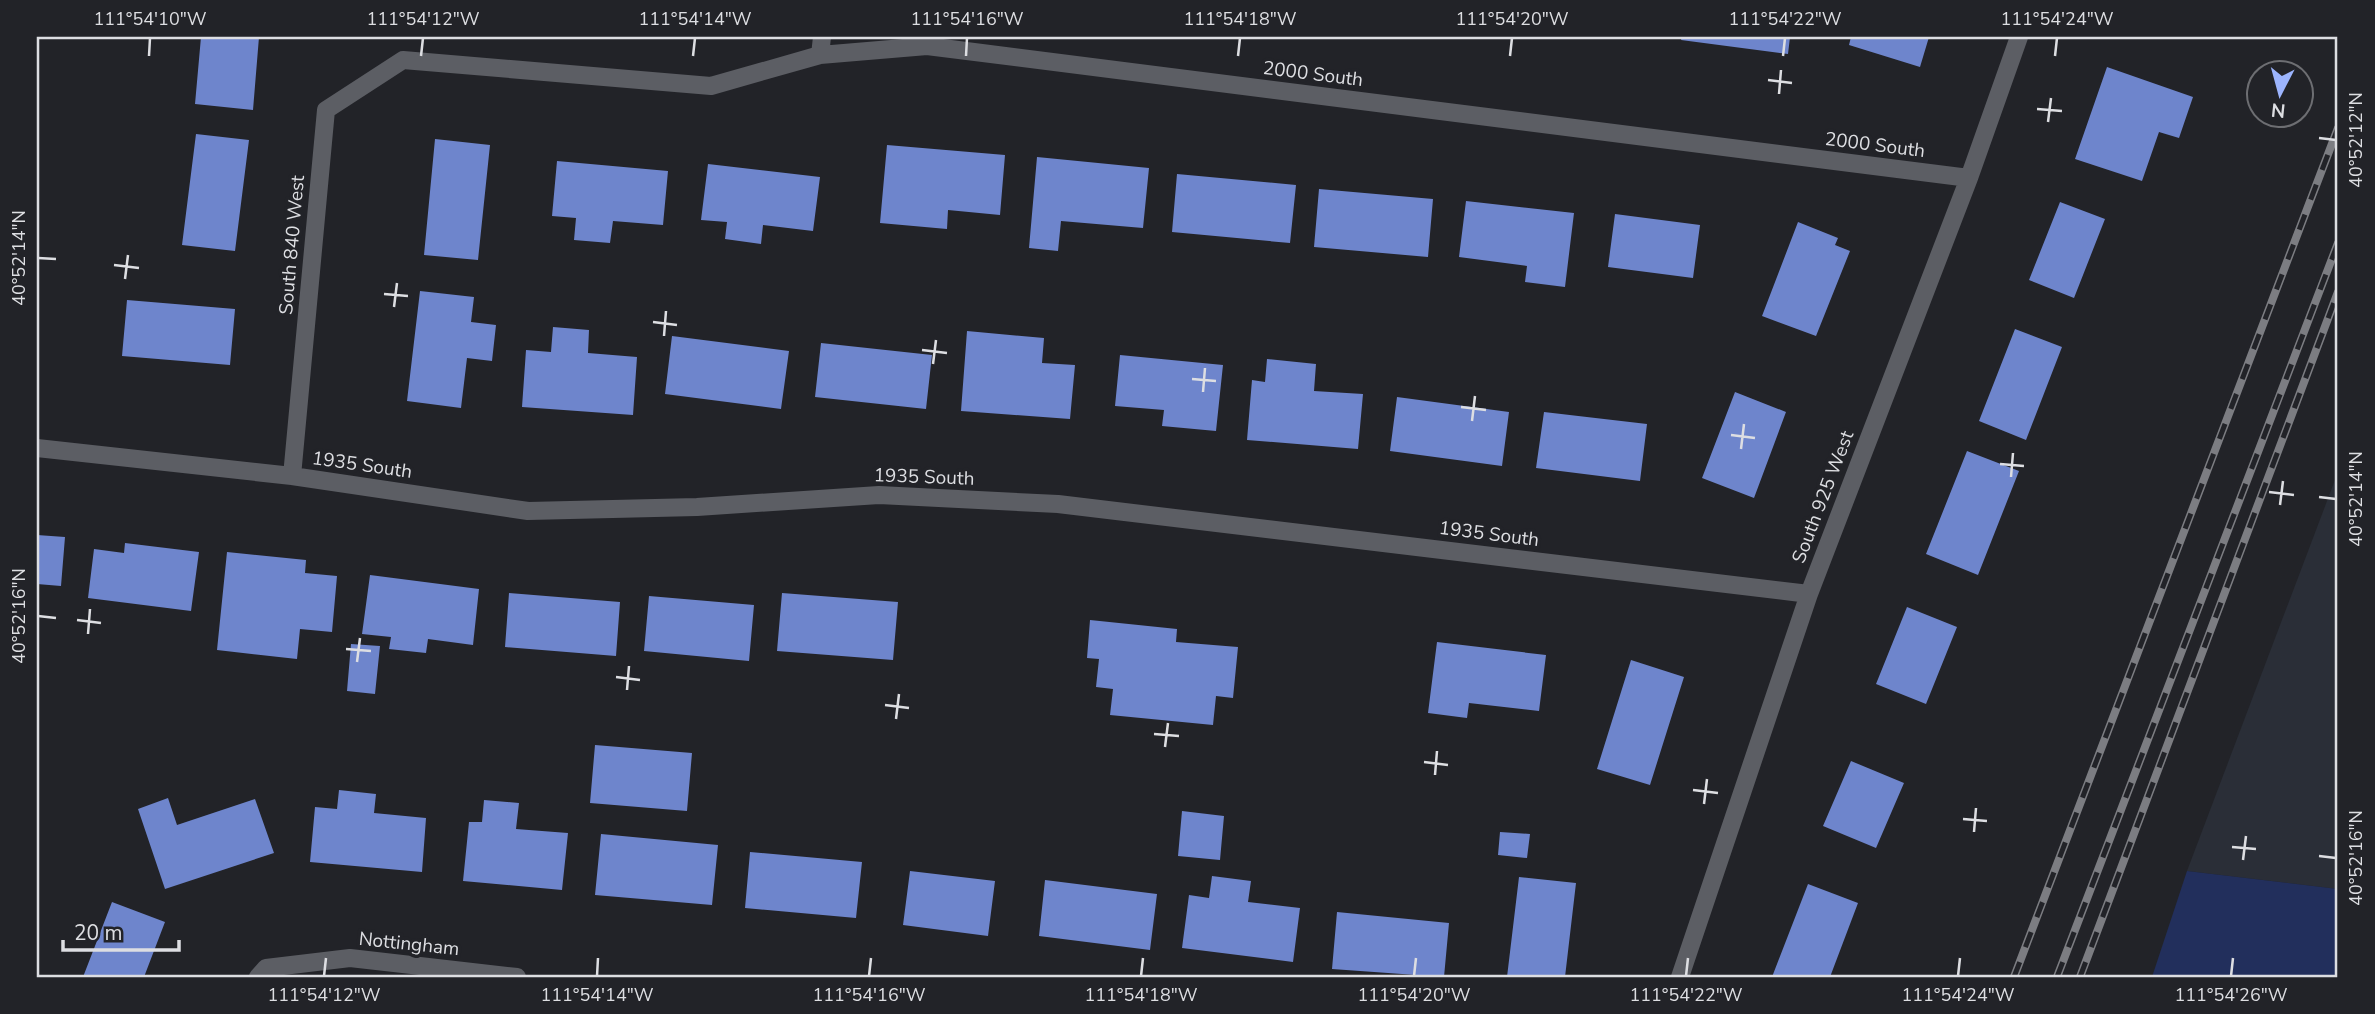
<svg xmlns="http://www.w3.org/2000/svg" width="2375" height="1014" font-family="'Nunito Sans',sans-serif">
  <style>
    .built { fill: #2a2e37 }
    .green { fill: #222f5c }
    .building { fill: #6e85cc }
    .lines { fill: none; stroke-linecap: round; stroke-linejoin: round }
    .street { stroke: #5c5e64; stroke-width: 18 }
    .rail-casing { stroke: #7c7d82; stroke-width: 8 }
    .rail { stroke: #222328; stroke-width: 5; stroke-dasharray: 16; stroke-linecap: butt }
    .ticks { fill: none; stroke: #dddee2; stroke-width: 2.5 }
    .labels { text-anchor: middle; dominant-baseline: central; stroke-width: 7; stroke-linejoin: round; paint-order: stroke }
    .street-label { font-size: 19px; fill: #dddee2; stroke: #222328 }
    .neatline { fill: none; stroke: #dddee2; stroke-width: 2.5 }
    .ticks-label { font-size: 18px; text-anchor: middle; fill: #dddee2 }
  </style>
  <rect width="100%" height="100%" fill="#222328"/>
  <path class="built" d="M2338 472V889L2187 871Z"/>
  <path class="green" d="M2187 871 2338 889V977H2152Z"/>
  <path class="building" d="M201 37H259L253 110 195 104Z
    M1682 37H1790L1788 54 1681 40Z
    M1851 37H1929L1920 67 1849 45Z
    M2107 67 2193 97 2179 138 2159 132 2142 181 2075 159Z
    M196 134 249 140 235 251 182 245Z
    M435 139 490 145 478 260 424 255Z
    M887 145 1005 155 1000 215 948 210 947 229 880 223Z
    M1037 157 1149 168 1143 228 1061 221 1058 251 1029 248Z
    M557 161 668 171 663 225 613 221 610 243 574 240 576 218 552 216Z
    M708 164 820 177 813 231 763 225 761 244 725 239 727 222 701 220Z
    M1177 174 1296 185 1290 243 1172 232Z
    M1319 189 1433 199 1428 257 1314 247Z
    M1466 201 1574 213 1565 287 1525 282 1527 266 1459 257Z
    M2060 202 2105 219 2074 298 2029 280Z
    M1615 214 1700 225 1693 278 1608 267Z
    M1798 222 1838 238 1835 245 1850 251 1816 336 1762 316Z
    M420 291 474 297 471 322 496 325 492 361 467 358 461 408 407 401Z
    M127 300 235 309 230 365 122 356Z
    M553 327 589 330 588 353 637 357 633 415 522 407 526 350 551 352Z
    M2015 329 2062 347 2026 440 1979 421Z
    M967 331 1044 338 1042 363 1075 365 1070 419 961 411Z
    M672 336 789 351 781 409 665 394Z
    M821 343 932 355 926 409 815 397Z
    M1120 355 1223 365 1216 431 1162 426 1164 410 1115 406Z
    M1267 359 1316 364 1314 391 1363 394 1358 449 1247 440 1252 380 1265 382Z
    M1735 392 1786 412 1754 498 1702 478Z
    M1397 397 1509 412 1502 466 1390 451Z
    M1544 412 1647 424 1640 481 1536 468Z
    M1967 451 2019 471 1978 575 1926 554Z
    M37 535 65 537 61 586 37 584Z
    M125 543 199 552 191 611 88 598 94 549 124 553Z
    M227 552 306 560 305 573 337 576 332 632 300 629 297 659 217 650Z
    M370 575 479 589 473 645 428 639 426 653 389 649 391 637 362 634Z
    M509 593 620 602 616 656 505 647Z
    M782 593 898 602 893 660 777 651Z
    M649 596 754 605 749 661 644 651Z
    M1907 607 1957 627 1926 704 1876 684Z
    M1090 620 1177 629 1176 642 1238 647 1233 698 1216 696 1213 725 1110 715 1113 689 1096 687 1099 659 1087 658Z
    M1437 642 1546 655 1539 711 1469 703 1467 718 1428 713Z
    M351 644 380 646 375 694 347 691Z
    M1631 660 1684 677 1650 785 1597 769Z
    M595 745 692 753 687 811 590 803Z
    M1851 761 1904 783 1876 848 1823 826Z
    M339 790 376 794 374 813 426 818 422 872 310 862 315 807 337 809Z
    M168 798 177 825 255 799 274 853 165 889 138 809Z
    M484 800 519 803 516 829 568 833 562 890 463 881 469 822H482Z
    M1182 811 1224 816 1220 860 1178 856Z
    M1500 832 1530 834 1527 858 1498 855Z
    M601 834 718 845 712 905 595 895Z
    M750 852 862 862 856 918 745 908Z
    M910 871 995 881 988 936 903 925Z
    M1212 876 1251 881 1248 902 1300 908 1293 962 1182 948 1189 895 1209 898Z
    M1519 877 1576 883 1565 977H1507Z
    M1045 880 1157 894 1150 950 1039 936Z
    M1808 884 1858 903 1830 977H1772Z
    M112 902 165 922 144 977H83Z
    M1337 912 1449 923 1444 977 1332 969Z"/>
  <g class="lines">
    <path class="street" d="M820 55 822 37
      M37 448 292 476 528 511 697 507 879 495 1058 504 1809 594
      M292 476 326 110 403 60 711 86 820 55 927 46 1969 178
      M258 977 266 968 350 958 517 977
      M1680 977 1809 594 1969 178 2019 37"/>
    <defs>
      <path id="rail" d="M2014 977 2338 128
        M2057 977 2338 243
        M2080 977 2338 292"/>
    </defs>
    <use href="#rail" class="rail-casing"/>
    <use href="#rail" class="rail"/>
  </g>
  <path class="ticks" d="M149 56 150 38M421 56 423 38M693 56 695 38M966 56 967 38M1238 56 1240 38M1510 56 1512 38M1783 56 1785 38M2055 56 2057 38M1768 80 1792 83M1779 94 1781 70M2037 109 2062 111M2048 122 2051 98M2319 138 2336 140M38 258 56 259M114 265 139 268M125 279 128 255M384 294 408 296M394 307 397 283M653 322 677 325M664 336 666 311M922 350 947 353M933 364 936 340M1192 379 1216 381M1203 392 1205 368M1461 407 1486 410M1472 421 1475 396M1731 435 1755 438M1741 449 1744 424M2000 464 2024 466M2011 477 2013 453M2269 492 2294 495M2319 497 2336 499M2280 505 2283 481M38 616 56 618M77 620 101 623M88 634 90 609M346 649 371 651M357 662 360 638M616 677 640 680M627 690 629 666M885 705 909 708M896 719 899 694M1154 734 1179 736M1165 747 1168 723M1424 762 1448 765M1435 775 1437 751M1693 790 1718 793M1704 804 1707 779M1963 819 1987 821M1974 832 1976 808M2232 847 2256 849M2319 856 2336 858M2243 860 2246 836M324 976 326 958M597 976 598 958M869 976 871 958M1141 976 1143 958M1414 976 1416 958M1686 976 1688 958M1958 976 1960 958M2231 976 2233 958"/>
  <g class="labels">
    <g class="street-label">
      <text transform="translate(1313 74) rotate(7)">2000 South</text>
      <text transform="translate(1875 145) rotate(7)">2000 South</text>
      <text transform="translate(292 245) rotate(-85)">South 840 West</text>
      <text transform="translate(362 465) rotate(8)">1935 South</text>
      <text transform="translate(924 477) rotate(2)">1935 South</text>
      <text transform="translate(1823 497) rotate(-69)">South 925 West</text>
      <text transform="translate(1489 534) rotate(7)">1935 South</text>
      <text transform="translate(409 944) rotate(6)">Nottingham</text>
    </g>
  </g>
  <rect width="2375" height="1014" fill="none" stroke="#222328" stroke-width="77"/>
  <g transform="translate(2280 94) rotate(186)"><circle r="33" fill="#222328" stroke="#6d6e72" stroke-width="2"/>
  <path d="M0-5L12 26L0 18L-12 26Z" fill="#9cb4fd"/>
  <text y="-10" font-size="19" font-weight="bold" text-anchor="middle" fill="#dddee2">N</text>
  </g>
  <path d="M63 940v10h116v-10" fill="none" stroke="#dddee2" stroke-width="3.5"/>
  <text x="74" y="940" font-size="21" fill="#dddee2" stroke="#222328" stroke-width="5" paint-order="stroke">20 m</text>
  <rect x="38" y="38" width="2298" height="938" class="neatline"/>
  <g class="ticks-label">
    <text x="150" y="25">111°54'10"W</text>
    <text x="423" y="25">111°54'12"W</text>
    <text x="695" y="25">111°54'14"W</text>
    <text x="967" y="25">111°54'16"W</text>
    <text x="1240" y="25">111°54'18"W</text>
    <text x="1512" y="25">111°54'20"W</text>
    <text x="1785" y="25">111°54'22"W</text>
    <text x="2057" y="25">111°54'24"W</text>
    <text transform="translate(2356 140) rotate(-90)" y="6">40°52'12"N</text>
    <text transform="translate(19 258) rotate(-90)" y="6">40°52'14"N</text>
    <text transform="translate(2356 499) rotate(-90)" y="6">40°52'14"N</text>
    <text transform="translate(19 616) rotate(-90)" y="6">40°52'16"N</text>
    <text transform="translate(2356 858) rotate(-90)" y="6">40°52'16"N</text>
    <text x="324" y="1001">111°54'12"W</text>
    <text x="597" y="1001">111°54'14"W</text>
    <text x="869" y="1001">111°54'16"W</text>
    <text x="1141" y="1001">111°54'18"W</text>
    <text x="1414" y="1001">111°54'20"W</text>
    <text x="1686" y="1001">111°54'22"W</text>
    <text x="1958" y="1001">111°54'24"W</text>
    <text x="2231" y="1001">111°54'26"W</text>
  </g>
</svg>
